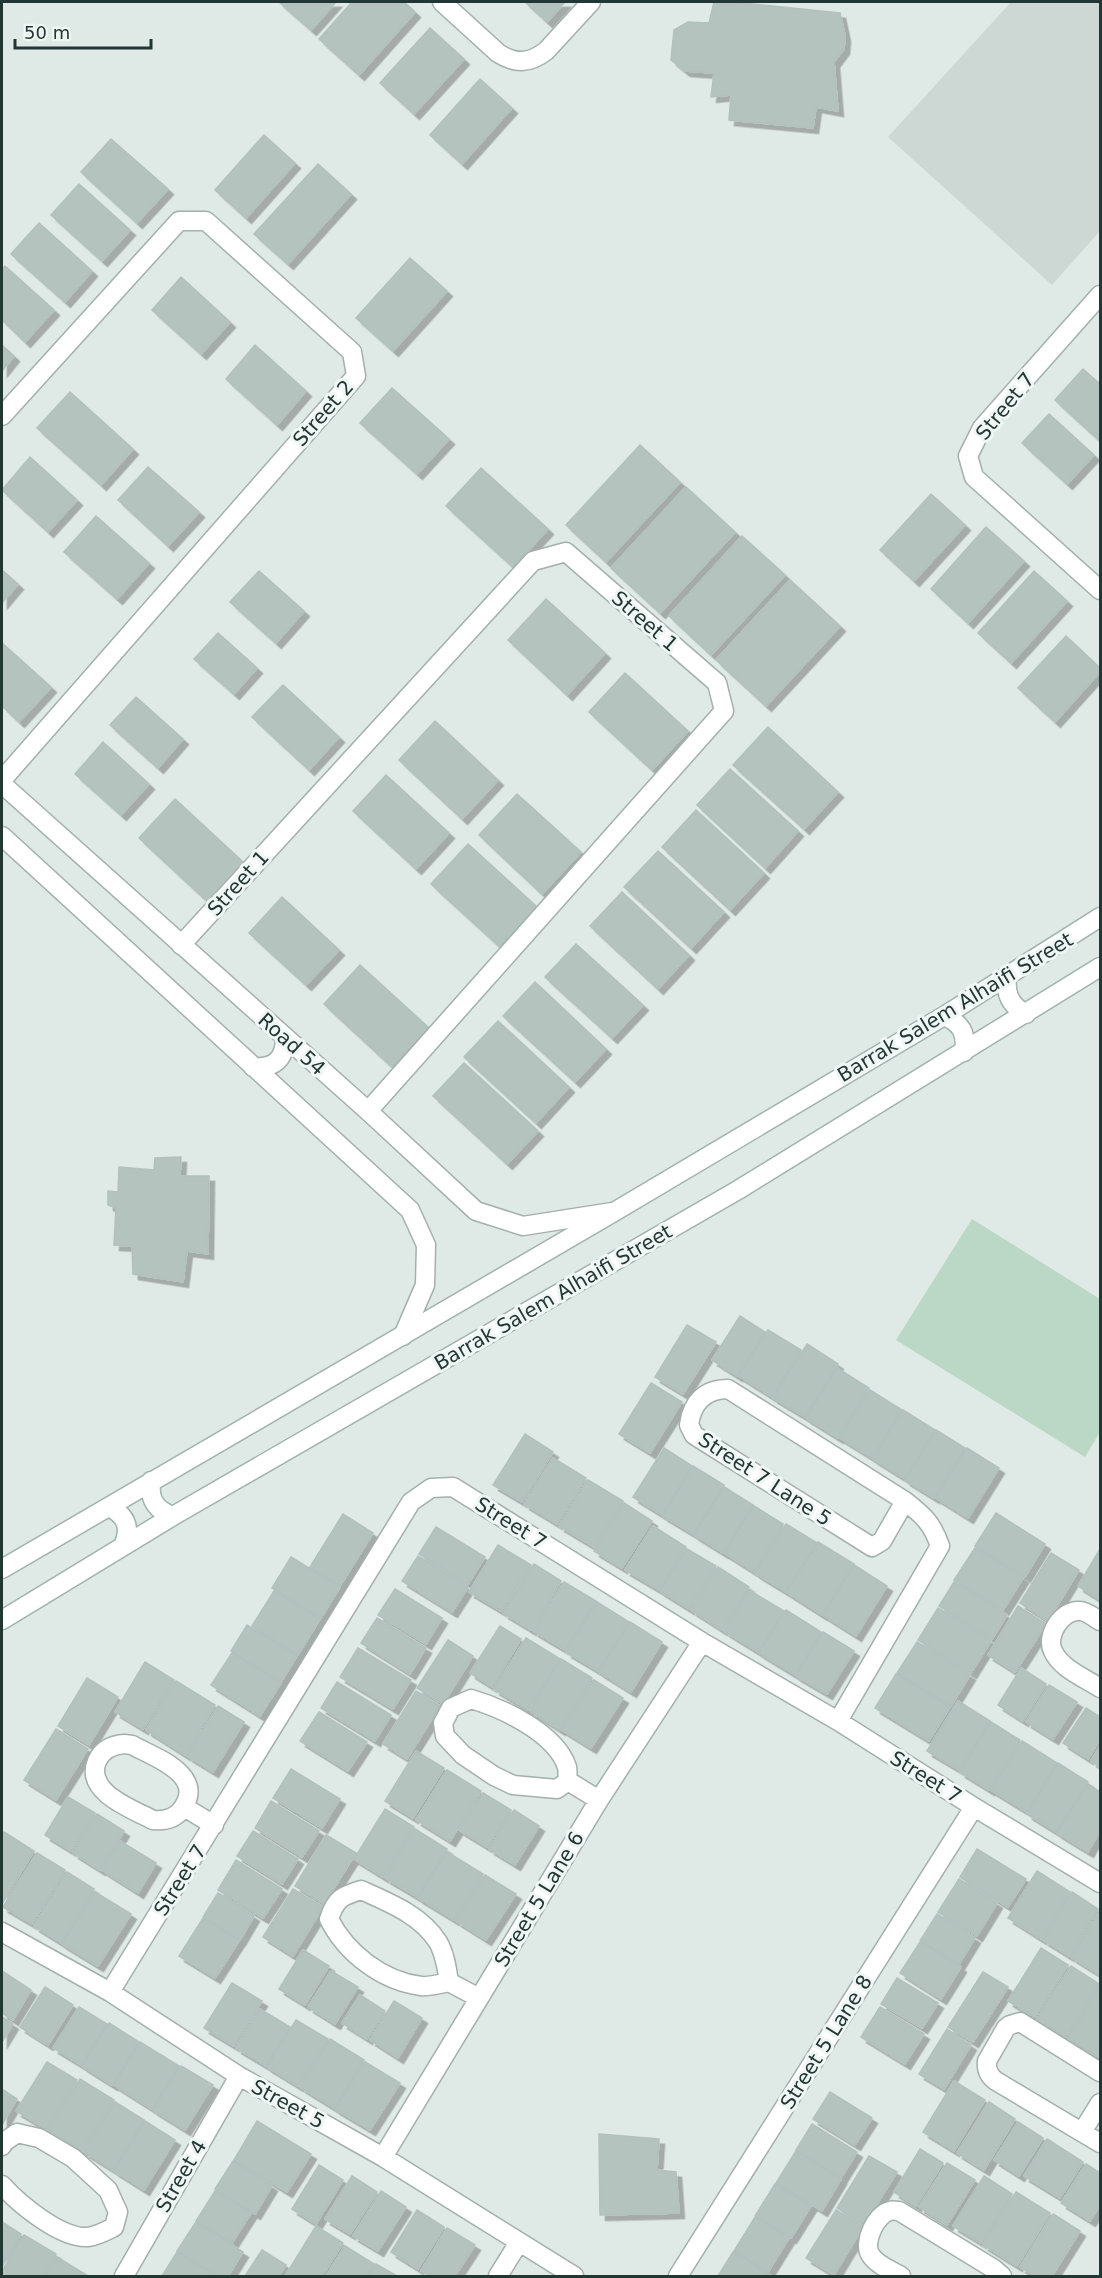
<svg xmlns="http://www.w3.org/2000/svg" width="1102" height="2278" font-family="'DejaVu Sans',sans-serif">
  <style>
    .built { fill: #cdd8d4 }
    .green { fill: #bad8c5 }
    .building { fill: #b5c3be; stroke: #b2c1bd; stroke-width: 1.5; filter: url(#shadow) }
    .lines { fill: none; stroke-linecap: round; stroke-linejoin: round }
    .minor-casing { stroke: #a3b0ac; stroke-width: 21 }
    .tertiary-casing { stroke: #a3b0ac; stroke-width: 21 }
    .secondary-casing { stroke: #a0b3ae; stroke-width: 21 }
    .minor { stroke: #fff; stroke-width: 18 }
    .tertiary { stroke: #fff; stroke-width: 18 }
    .secondary { stroke: #fff; stroke-width: 18 }
    .labels { text-anchor: middle; dominant-baseline: central; stroke-width: 6; stroke-linejoin: round; paint-order: stroke }
    .street-label { font-size: 20px; fill: #223733; stroke: #eff6f3 }
  </style>
  <defs>
    <filter id="shadow"><feDropShadow dx="5.5" dy="5.5" stdDeviation="0" flood-color="#0004"/></filter>
  </defs>
  <rect width="100%" height="100%" fill="#dfe9e5"/>
  <path class="built" d="M1011 2H1100V231L1052 285 888 137Z"/>
  <path class="green" d="M972 1219 1100 1299V1432L1085 1457 896 1340Z"/>
  <path class="building" d="M279 2H336L311 30Z
    M352 2H404L415 12 359 75 319 39Z
    M525 2H565L547 22Z
    M714 2H733L840 13 845 36 844 49 834 62 838 111 816 107 813 128 729 120 731 95 711 97 714 73 685 71 671 60 674 30 688 22 709 23Z
    M430 28 464 59 414 114 380 83Z
    M480 79 512 108 462 164 430 135Z
    M264 135 295 163 246 218 215 190Z
    M111 139 168 189 137 223 81 172Z
    M318 164 351 194 288 264 254 234Z
    M79 184 130 230 102 261 51 215Z
    M39 223 92 271 65 302 11 254Z
    M410 258 447 291 393 351 356 318Z
    M5 266 54 310 25 342 2 320V269Z
    M181 277 230 322 201 354 152 310Z
    M2 345 14 356 2 371Z
    M255 345 306 391 277 425 226 379Z
    M1083 369 1100 384V441L1055 400Z
    M392 388 449 439 417 474 360 423Z
    M70 392 133 449 101 485 37 428Z
    M1049 414 1094 455 1067 484 1022 443Z
    M640 445 680 482 606 562 566 525Z
    M30 457 77 500 48 532 2 490Z
    M148 467 199 512 168 546 118 500Z
    M481 468 548 529 513 567 446 506Z
    M686 487 735 532 660 613 611 568Z
    M931 494 965 525 914 581 880 550Z
    M96 516 149 563 117 599 64 552Z
    M986 527 1024 561 968 623 931 589Z
    M742 536 785 575 711 655 669 616Z
    M2 570 18 584 2 603Z
    M259 571 304 611 276 643 230 602Z
    M1034 571 1067 601 1011 663 978 633Z
    M790 580 840 626 766 706 716 660Z
    M546 599 605 653 567 695 508 640Z
    M218 633 257 668 234 694 194 659Z
    M1066 636 1100 668V672L1055 722 1018 688Z
    M2 643 51 687 19 722 2 706Z
    M625 673 688 731 652 770 589 712Z
    M283 685 339 737 309 770 252 717Z
    M136 697 183 739 158 768 110 725Z
    M435 721 498 780 462 819 399 760Z
    M768 727 838 792 804 829 733 765Z
    M103 742 149 784 121 815 75 774Z
    M730 769 798 831 765 868 697 805Z
    M386 775 449 833 416 869 353 811Z
    M517 794 581 852 542 894 479 835Z
    M175 799 244 863 208 902 139 838Z
    M696 810 764 873 730 910 662 847Z
    M468 844 537 907 500 947 431 884Z
    M658 851 724 912 691 948 624 887Z
    M622 892 689 955 658 989 590 926Z
    M282 897 339 950 306 985 249 933Z
    M576 944 643 1005 612 1038 545 977Z
    M360 965 429 1028 392 1067 324 1004Z
    M535 982 606 1049 575 1082 503 1016Z
    M498 1021 569 1087 536 1123 464 1057Z
    M464 1063 538 1131 507 1164 433 1096Z
    M181 1157 180 1176H209L208 1254 187 1251 183 1282 133 1274 132 1246 114 1245 116 1208 108 1205V1191L118 1192 119 1167 154 1170 155 1158Z
    M740 1316 765 1332 737 1376 712 1360Z
    M687 1325 716 1342 683 1394 655 1377Z
    M768 1330 801 1350 772 1397 739 1376Z
    M807 1344 838 1364 805 1417 773 1398Z
    M837 1368 869 1388 838 1438 806 1418Z
    M651 1383 682 1402 650 1453 619 1434Z
    M870 1390 902 1410 872 1458 840 1438Z
    M903 1410 935 1430 905 1479 873 1459Z
    M936 1430 965 1448 934 1498 905 1480Z
    M525 1434 553 1452 522 1502 493 1485Z
    M664 1448 692 1466 662 1515 633 1497Z
    M967 1448 999 1468 968 1518 936 1498Z
    M553 1458 586 1478 557 1524 524 1504Z
    M693 1466 724 1485 693 1534 663 1516Z
    M588 1480 623 1501 594 1547 559 1526Z
    M724 1487 753 1505 723 1553 694 1535Z
    M624 1503 652 1521 622 1568 594 1551Z
    M754 1506 783 1524 754 1572 724 1553Z
    M996 1513 1045 1544 1025 1577 975 1546Z
    M343 1514 373 1533 340 1586 310 1567Z
    M786 1524 817 1543 786 1592 755 1573Z
    M653 1526 686 1547 659 1590 625 1570Z
    M436 1527 485 1557 468 1584 419 1554Z
    M818 1542 854 1564 822 1615 786 1592Z
    M498 1545 531 1565 501 1611 469 1592Z
    M975 1548 1023 1578 1003 1610 954 1580Z
    M687 1549 716 1566 689 1609 660 1591Z
    M1100 1549V1600L1078 1586Z
    M1051 1553 1079 1570 1048 1621 1020 1603Z
    M418 1556 468 1587 452 1612 402 1581Z
    M291 1557 340 1587 321 1618 272 1588Z
    M534 1564 561 1581 531 1630 503 1613Z
    M854 1565 887 1586 856 1636 823 1615Z
    M718 1567 749 1587 722 1630 691 1610Z
    M564 1582 596 1601 565 1650 533 1631Z
    M954 1582 1007 1615 992 1639 939 1606Z
    M395 1589 442 1618 426 1644 378 1615Z
    M749 1590 784 1611 758 1652 724 1631Z
    M274 1591 320 1619 298 1655 252 1626Z
    M597 1602 629 1622 598 1671 566 1652Z
    M1018 1606 1046 1624 1015 1672 988 1655Z
    M938 1608 991 1641 971 1673 918 1640Z
    M786 1610 821 1632 795 1675 759 1653Z
    M377 1618 426 1648 410 1674 361 1643Z
    M630 1622 662 1642 631 1692 599 1672Z
    M247 1625 297 1656 281 1682 231 1651Z
    M500 1626 521 1639 492 1687 470 1673Z
    M823 1632 854 1651 827 1694 796 1676Z
    M526 1638 560 1659 528 1710 494 1689Z
    M448 1640 473 1656 443 1704 417 1688Z
    M917 1642 970 1675 951 1706 897 1673Z
    M358 1648 411 1680 393 1709 340 1677Z
    M232 1653 281 1683 260 1716 211 1685Z
    M561 1659 592 1678 560 1730 530 1711Z
    M145 1662 174 1680 143 1729 115 1712Z
    M1021 1668 1046 1684 1023 1721 998 1705Z
    M896 1674 950 1707 929 1741 875 1708Z
    M87 1678 118 1697 89 1745 58 1726Z
    M594 1680 623 1698 591 1748 562 1730Z
    M176 1681 215 1705 185 1755 146 1730Z
    M337 1682 391 1715 375 1741 321 1708Z
    M1049 1685 1077 1702 1053 1739 1026 1722Z
    M416 1691 440 1706 407 1759 383 1744Z
    M958 1701 990 1721 959 1770 927 1751Z
    M218 1706 244 1722 213 1772 187 1756Z
    M1086 1708 1100 1717V1739L1088 1759 1063 1743Z
    M319 1712 367 1742 348 1771 300 1741Z
    M991 1722 1020 1740 989 1790 960 1772Z
    M56 1729 88 1749 56 1800 24 1780Z
    M1022 1741 1057 1763 1027 1812 991 1790Z
    M1100 1746V1767L1091 1761Z
    M416 1751 444 1768 413 1818 385 1801Z
    M1058 1763 1088 1782 1056 1832 1027 1814Z
    M291 1769 340 1799 322 1828 273 1798Z
    M447 1770 481 1791 450 1841 416 1820Z
    M1088 1784 1100 1792V1831L1088 1852 1057 1833Z
    M483 1793 511 1810 487 1847 459 1830Z
    M68 1797 95 1813 71 1851 45 1835Z
    M271 1801 319 1831 302 1857 255 1828Z
    M385 1809 414 1827 383 1877 354 1859Z
    M514 1810 539 1826 515 1865 489 1849Z
    M97 1814 124 1831 100 1870 73 1853Z
    M415 1829 447 1849 417 1897 385 1878Z
    M253 1831 298 1859 282 1884 237 1856Z
    M4 1832 34 1851 2 1904V1835Z
    M326 1835 356 1853 324 1904 295 1886Z
    M120 1841 156 1863 138 1893 102 1870Z
    M977 1849 1026 1879 1008 1907 960 1877Z
    M447 1852 483 1874 454 1920 418 1898Z
    M37 1853 65 1870 32 1924 3 1907Z
    M236 1860 282 1889 263 1918 218 1890Z
    M1037 1871 1070 1892 1041 1939 1008 1918Z
    M67 1872 94 1889 61 1943 34 1926Z
    M485 1875 516 1894 486 1940 456 1921Z
    M959 1879 997 1903 977 1936 938 1912Z
    M293 1889 323 1907 293 1956 263 1937Z
    M95 1892 131 1914 98 1966 62 1944Z
    M1072 1892 1098 1909 1069 1956 1043 1940Z
    M218 1893 254 1916 240 1940 203 1917Z
    M1100 1911V1975L1071 1957Z
    M937 1914 975 1938 959 1964 920 1941Z
    M203 1918 239 1941 215 1978 179 1956Z
    M920 1942 961 1967 941 1999 900 1973Z
    M1041 1948 1068 1965 1035 2017 1008 2001Z
    M303 1950 329 1966 305 2005 279 1989Z
    M1071 1966 1099 1984 1066 2037 1037 2019Z
    M2 1971 31 1990 13 2020 2 2013Z
    M331 1971 358 1987 335 2024 308 2007Z
    M983 1972 1008 1987 973 2042 948 2027Z
    M897 1978 938 2003 922 2028 881 2004Z
    M232 1983 262 2001 234 2046 204 2028Z
    M1100 1986V2053L1098 2057 1068 2039Z
    M45 1987 73 2005 48 2045 20 2027Z
    M360 1995 385 2011 367 2039 342 2023Z
    M394 2001 422 2018 398 2058 370 2040Z
    M79 2007 107 2024 81 2065 53 2048Z
    M880 2007 924 2034 905 2064 861 2037Z
    M260 2009 290 2027 266 2066 236 2048Z
    M2 2017 13 2024 2 2042Z
    M296 2020 328 2039 298 2086 267 2067Z
    M109 2023 139 2042 112 2085 82 2066Z
    M947 2029 971 2045 944 2089 919 2074Z
    M330 2039 364 2060 334 2108 300 2087Z
    M140 2042 179 2066 152 2109 114 2085Z
    M47 2062 77 2080 46 2129 16 2111Z
    M365 2062 400 2083 370 2130 335 2109Z
    M181 2066 213 2085 185 2130 153 2110Z
    M80 2079 114 2100 82 2151 48 2130Z
    M954 2081 985 2100 954 2151 923 2132Z
    M2 2089 17 2099 2 2125Z
    M830 2092 872 2118 855 2145 813 2119Z
    M115 2102 144 2120 113 2170 84 2152Z
    M989 2102 1015 2119 984 2170 957 2153Z
    M145 2121 175 2140 144 2190 114 2171Z
    M257 2121 311 2154 287 2192 234 2160Z
    M1018 2122 1043 2138 1019 2176 994 2160Z
    M812 2124 857 2152 841 2178 796 2150Z
    M599 2134 659 2139 657 2170 676 2172 679 2213 600 2215Z
    M1047 2139 1083 2162 1060 2198 1024 2176Z
    M920 2149 943 2163 916 2206 894 2192Z
    M796 2151 841 2179 822 2211 776 2183Z
    M869 2156 897 2172 864 2225 837 2208Z
    M233 2161 272 2186 255 2214 215 2189Z
    M947 2163 975 2180 947 2225 919 2207Z
    M1086 2164 1100 2173V2205L1090 2221 1061 2203Z
    M319 2165 343 2180 316 2224 292 2209Z
    M352 2176 377 2192 350 2234 325 2219Z
    M984 2176 1012 2194 981 2243 953 2226Z
    M775 2184 811 2206 791 2238 755 2216Z
    M215 2191 251 2213 232 2243 196 2221Z
    M381 2191 406 2207 378 2251 353 2236Z
    M1016 2192 1050 2213 1017 2266 983 2245Z
    M417 2210 444 2227 418 2269 391 2252Z
    M836 2210 863 2227 834 2275 806 2258Z
    M1053 2214 1080 2231 1052 2276H1035L1020 2267Z
    M755 2217 789 2238 768 2272 734 2251Z
    M2 2222 21 2234 2 2267Z
    M196 2222 243 2252 228 2276H218L177 2251Z
    M316 2226 343 2243 322 2276H285Z
    M447 2228 475 2245 455 2276H430L421 2271Z
    M24 2235 56 2254 43 2276H2V2271Z
    M345 2246 374 2264 366 2276H326Z
    M262 2250 286 2265 279 2276H245Z
    M177 2252 216 2276H162Z
    M733 2252 772 2276H718Z
    M57 2257 88 2276H45Z
    M376 2264 397 2276H368Z"/>
  <g class="lines">
    <defs>
      <path id="minor" d="M442 2 498 53C515 64 529 64 546 51L591 2
        M1100 295 982 428 968 456 974 477 1100 590
        M2 416 179 221H206L352 352 356 376 2 780
        M181 945 533 561 566 552 717 683 724 711 368 1111
        M1100 1621C1095 1618 1086 1611 1080 1611 1062 1609 1045 1636 1053 1651 1061 1669 1085 1678 1100 1688
        M471 1699C502 1708 556 1733 567 1767 568 1771 567 1777 568 1781L557 1789 513 1785 494 1776 463 1755 445 1736 443 1723 451 1708Z
        M838 1721 940 1546C932 1523 924 1516 905 1501L728 1389C705 1389 692 1402 689 1425L694 1435 872 1547 882 1541 905 1501
        M124 1744 132 1745C154 1757 207 1775 182 1809 175 1819 164 1821 153 1820 132 1809 84 1792 97 1761 102 1750 112 1745 124 1744Z
        M568 1781 599 1800
        M184 1807 214 1825
        M361 1890C388 1902 421 1915 438 1942 445 1954 447 1969 449 1982 440 1984 429 1987 421 1986 382 1981 346 1953 329 1919 336 1898 342 1896 361 1890Z
        M2 1932 110 1992 239 2076 383 2157 574 2276
        M449 1982 479 1998
        M110 1992 411 1502 431 1488 453 1487 702 1642 838 1721 974 1807 1100 1883
        M1100 2072 1020 2022 1010 2025 1006 2028 987 2061C986 2070 989 2076 996 2081L1100 2143
        M1082 2132 1100 2103
        M2 2146 4 2142 17 2133 39 2138 73 2158 108 2190 118 2212 114 2227C106 2231 97 2236 88 2237 61 2239 19 2204 2 2185
        M383 2157 599 1800 702 1642
        M124 2276 239 2076
        M498 2276 519 2242
        M678 2276 974 1807
        M901 2276C891 2270 876 2265 870 2254 863 2242 876 2214 890 2211 893 2210 896 2211 899 2211L994 2269 1002 2276"/>
      <path id="tertiary" d="M2 784 368 1111 476 1211 523 1226 612 1212
        M2 836 410 1210 426 1245 425 1285 403 1336
        M253 1067C274 1069 285 1059 285 1038"/>
      <path id="secondary" d="M1007 976C1005 994 1010 1005 1026 1014
        M944 1016C961 1023 967 1033 964 1052
        M151 1481C149 1499 155 1510 173 1516
        M109 1507C127 1516 131 1528 123 1546
        M2 1569 614 1212 944 1016 1100 917
        M2 1620 173 1516 738 1190 1100 967"/>
    </defs>
    <use href="#minor" class="minor-casing"/>
    <use href="#tertiary" class="tertiary-casing"/>
    <use href="#secondary" class="secondary-casing"/>
    <use href="#minor" class="minor"/>
    <use href="#tertiary" class="tertiary"/>
    <use href="#secondary" class="secondary"/>
  </g>
  <g class="labels">
    <g class="street-label">
      <text transform="translate(1005 406) rotate(-51)">Street 7</text>
      <text transform="translate(323 413) rotate(-49)">Street 2</text>
      <text transform="translate(645 621) rotate(41)">Street 1</text>
      <text transform="translate(238 883) rotate(-48)">Street 1</text>
      <text transform="translate(955 1007) rotate(-31)">Barrak Salem Alhaifi Street</text>
      <text transform="translate(292 1044) rotate(42)">Road 54</text>
      <text transform="translate(553 1297) rotate(-30)">Barrak Salem Alhaifi Street</text>
      <text transform="translate(765 1479) rotate(33)">Street 7 Lane 5</text>
      <text transform="translate(511 1523) rotate(32)">Street 7</text>
      <text transform="translate(926 1777) rotate(32)">Street 7</text>
      <text transform="translate(180 1880) rotate(-58)">Street 7</text>
      <text transform="translate(539 1899) rotate(-59)">Street 5 Lane 6</text>
      <text transform="translate(826 2042) rotate(-58)">Street 5 Lane 8</text>
      <text transform="translate(288 2104) rotate(29)">Street 5</text>
      <text transform="translate(181 2176) rotate(-60)">Street 4</text>
    </g>
  </g>
  <rect width="1102" height="2278" fill="none" stroke="#223733" stroke-width="6"/>
  <path d="M15 39v9h136v-9" fill="none" stroke="#223733" stroke-width="3"/>
  <text x="24" y="39" font-size="18" fill="#223733" stroke="#eff6f3" stroke-width="4.5" paint-order="stroke">50 m</text>
</svg>
